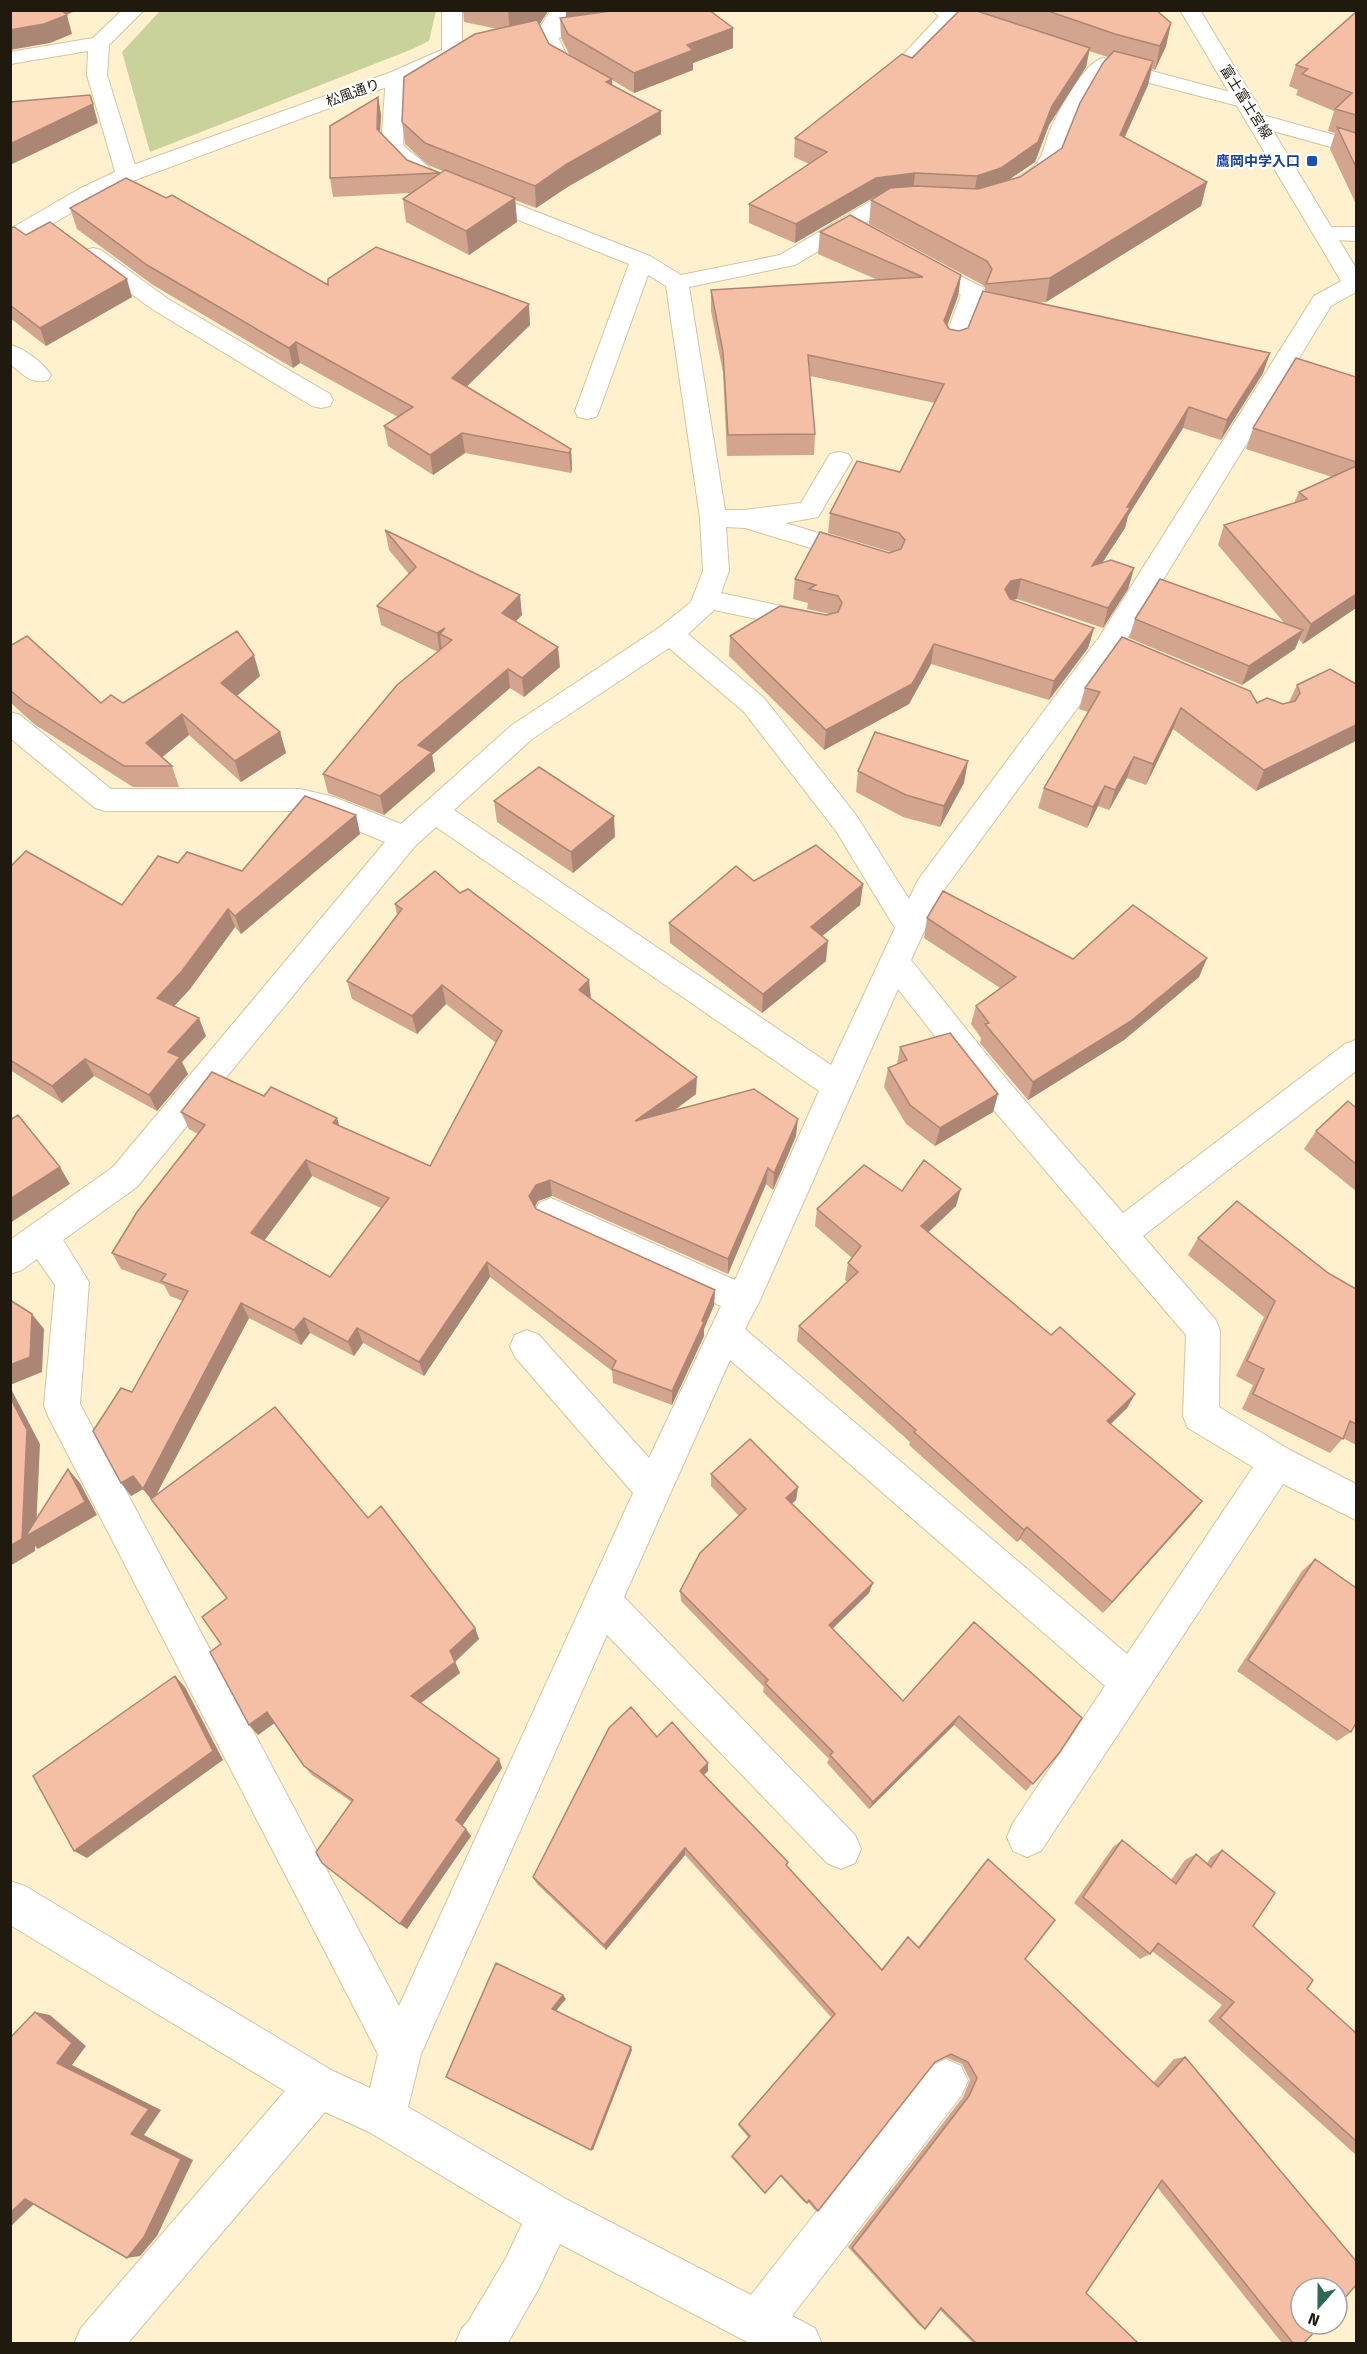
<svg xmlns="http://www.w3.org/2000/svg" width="1367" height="2354" font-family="'Fira Sans','Noto Sans JP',sans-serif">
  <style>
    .green { fill: #c9d29b }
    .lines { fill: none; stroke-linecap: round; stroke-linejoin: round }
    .minor-casing { stroke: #d3c5a3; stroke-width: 2 }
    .major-casing { stroke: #d3c5a3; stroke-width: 2 }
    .minor { fill: #fff; fill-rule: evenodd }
    .major { fill: #fff; fill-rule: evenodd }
    .wall { fill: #d3a48e; fill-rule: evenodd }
    .shaded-wall { fill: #ac8674 }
    .building { fill: #f5bfa5; stroke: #ac8674; stroke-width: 1.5; fill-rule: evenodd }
    .transit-dot { fill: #1a4fb4; stroke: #fff; stroke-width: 2 }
    .labels { text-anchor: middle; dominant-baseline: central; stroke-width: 4.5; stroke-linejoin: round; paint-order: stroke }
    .far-street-label { font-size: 14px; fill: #1f1a0d; stroke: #fff }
    .far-transit-label { font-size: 14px; font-weight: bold; fill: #164399; stroke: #fff; text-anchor: end }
  </style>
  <rect width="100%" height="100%" fill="#fff1cd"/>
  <path class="green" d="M160 11V10L436 11 429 41 410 50 150 152 122 52Z"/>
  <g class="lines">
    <defs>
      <path id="minor" d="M122 10H144L109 45 107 75 138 175 135 180 127 182 119 180 116 175 87 75 88 51 10 64V52L93 38Z
        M442 10H462V52L459 56 452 58 445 56 442 52Z
        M551 10H571L556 33 567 56 591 69 594 73 591 77C579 80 560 73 551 64 543 58 540 42 536 33Z
        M931 10H962L1004 25 1007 29 1004 33 997 35 956 22 917 63 910 65 903 63 900 59 903 55 939 16Z
        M1103 58 1253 98 1257 102 1253 106 1246 108 1107 72C1094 88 1081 107 1072 127 1067 140 1065 160 1055 170 1045 181 1026 194 1011 191L1008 186C1015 176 1030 173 1037 163 1044 154 1046 138 1051 128 1059 110 1084 62 1103 58Z
        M396 71 403 73 406 77 403 145C410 152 432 168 436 174L433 179C412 184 392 162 381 146L386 77 389 73Z
        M1256 113 1356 141V154L1248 124 1245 119 1248 114Z
        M473 187 650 256 681 275 780 255 874 199 912 194 920 196 923 201 920 206 887 210 795 265 689 287 725 510H744L801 503 830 454 839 452 848 454 852 460 818 517 785 523 866 547 870 553 866 559 857 562 745 528 726 527 729 571 721 593 814 613 823 615 827 622 823 629 814 631 714 610 688 634 764 698 856 815 909 899 918 880 1100 636 1314 296 1347 278 1356 276V292L1331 306 1120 650 941 894 911 960 1007 1080 1123 1213 1345 1044 1356 1040V1071L1143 1236 1215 1319 1220 1330 1219 1407 1290 1450 1356 1484V1520L1283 1484 1041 1851 1027 1857 1013 1851 1007 1837 1013 1823 1105 1686 730 1360 624 1597 855 1835 861 1849 855 1863 841 1869 827 1863 607 1635 421 2054 408 2107 566 2199 751 2295 931 2066 946 2059 961 2066 968 2081 961 2096 792 2316 815 2328 822 2344H751L560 2244 538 2290 507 2344H455L462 2328 468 2322 506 2258 522 2224 369 2132 325 2112 127 2344H74L81 2328 285 2091 10 1925V1881L25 1886 333 2071 370 2088 378 2054 49 1418 44 1406 55 1285 37 1259 22 1270 10 1274V1240L113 1167 385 842 319 815 300 811H105L95 808 10 738V712L20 715 111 789H300L334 797 401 824 512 725 660 627 691 602 703 571 700 518 666 286 648 275 599 411 596 417 587 419 578 417 575 411 629 264 465 199 462 194 465 189ZM669 648 744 712 836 831 895 928 831 1065 454 810 532 739ZM436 827 819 1091 735 1280 551 1198 539 1203 534 1213 539 1223 721 1306 649 1458 539 1335 527 1330 515 1335 510 1346 515 1357 633 1493 399 2006 80 1404 89 1282 63 1240 137 1187 415 846ZM898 989 985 1100 1186 1335 1183 1416 1188 1428 1253 1467 1127 1654 745 1329 760 1300Z
        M1327 227H1356V241L1319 239 1316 234 1319 229Z
        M93 248 101 250 168 299 330 394 333 400 330 406 321 408 312 406 152 309 85 260 82 255 85 250Z
        M920 256 982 287 986 292 963 348 955 350 947 348 943 343 961 295 912 268 909 263 912 258Z
        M10 345C24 348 43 363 51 375L48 380C31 385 23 374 10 364Z"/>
      <path id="major" d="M1180 10H1200L1356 268V293L1348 291 1344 286Z
        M606 19 613 21 616 25 613 29 498 48 453 60 403 81 135 180 95 199 18 244 10 246V229L79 189 119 170 389 73 439 51 498 36Z"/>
    </defs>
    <use href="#minor" class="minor-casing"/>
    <use href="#major" class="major-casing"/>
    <use href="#minor" class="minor"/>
    <use href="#major" class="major"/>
  </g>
  <path class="wall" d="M463 10H549L539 25 549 44 588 66 569 54 561 38 560 18 566 17V10H709L733 48 693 63V70L634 93 612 80V85L661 111V134L569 186 536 208 515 200 517 222 469 255 406 222 403 199 410 193 333 197 330 178 378 97 381 115 380 132 407 160 440 173 443 171 428 165 405 144 402 122 498 29 464 22Z
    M975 10H1156L1171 23 1166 46 1155 70 1152 69 1148 85 1124 138 1207 182 1201 206 1046 302 1037 303 1270 353 1263 373 1221 440 1183 428 1128 516 1125 528 1102 563 1134 568 1128 589 1103 628 1017 599 1012 600 1094 628 1088 648 1049 700 931 664 909 704 824 750 729 656 730 636 830 614 807 609 808 603 793 599 795 579 891 552 828 533 830 513 900 472 935 403 810 376 815 434 814 455 727 456 723 373 711 311V290L878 280 818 254 820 232 961 275 958 296 947 326 949 329 959 331 968 328 985 291V288L983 285 869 224 871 200 877 196 874 197 795 243 749 223V204L809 164 794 157 795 138 912 58ZM1089 51 1108 57 1062 148 1020 177 1007 181 1035 162 1049 125 1086 67Z
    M1356 12V204L1330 149 1335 133 1328 131 1334 111 1296 95 1298 90 1289 86 1296 65Z
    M70 208 328 285 530 325 467 386 571 449 572 469 571 473 465 453 433 475 388 446 384 426 398 417 300 363 293 368 153 285 77 229Z
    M10 228 26 235 132 297 46 346 10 318Z
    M1356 377V608L1303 644 1299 639 1295 649 1242 685 1129 638 1135 619 1285 624 1218 545 1224 525 1294 503 1299 492 1332 477 1246 449 1253 428Z
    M385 530 522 615 516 621 560 667 524 697 510 688 432 755 435 771 384 815 328 793 323 774 438 652 381 625 377 606 409 574 389 550Z
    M10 646 101 703H123L260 676 237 696 280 732 286 753 241 782 189 735 162 757 172 766 179 787H133L34 724 11 703 10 704Z
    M1330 669 1256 791 1173 729 1146 785 1127 778 1109 810 1098 806 1087 828 1038 808 1044 788 1088 712 1079 709 1085 688 1257 703 1283 704 1289 702 1297 685Z
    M858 771 964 783 940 827 903 817 856 792Z
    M494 801 615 837 573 873 497 822Z
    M356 815 360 834 241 934 235 927 190 989 174 1006 206 1036 182 1062 188 1074 157 1111 94 1076 62 1103 10 1070V864L122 905 178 863 242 871Z
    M754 881 863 884 860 905 822 936 826 961 762 1013 670 943 669 923Z
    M460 893 591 999 696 1094 674 1111 796 1136 773 1190 766 1184 728 1274 552 1196 538 1201 535 1207 536 1209 715 1290 714 1305 704 1329V1336L672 1405 613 1383 612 1371 490 1277 424 1376 363 1343 354 1356 310 1333 301 1345 249 1318 155 1497 368 1518 475 1628 479 1639 455 1661 460 1673 421 1703 499 1759 502 1768 462 1825 471 1836 407 1929 322 1863 352 1802 312 1775 304 1766 274 1723 258 1735 221 1644 227 1598 143 1489 131 1496 132 1392 183 1301 170 1296 164 1285 121 1269 112 1253 198 1134 189 1129 181 1112 264 1096 339 1126 430 1166 496 1043 446 1004 417 1034 352 999 347 981 397 915 395 904ZM312 1176 381 1208 330 1277 264 1241Z
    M927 918 1073 959 1207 958 1199 977 1124 1040 1028 1100 980 1043 981 1038 971 1024 976 1006 1000 988 924 938Z
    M900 1047 998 1094 993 1112 935 1146 906 1124 884 1087 888 1068 897 1064Z
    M1356 1108V1191L1304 1149 1316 1131Z
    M902 1191 956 1206 928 1232 1051 1335 1135 1394 1127 1408 1111 1424 1192 1514 1103 1613 1020 1539 1017 1542 909 1445 910 1442 797 1341 799 1326 848 1282 845 1280 848 1263 852 1258 815 1226 817 1209Z
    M1198 1238 1328 1273 1356 1289V1445L1343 1438 1330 1453 1242 1409 1253 1385 1236 1376 1264 1317 1188 1255Z
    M711 1474 798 1487 796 1500 792 1504 869 1593 832 1629 903 1701 974 1622 1060 1752 1026 1791 954 1725 869 1809 827 1763 829 1759 763 1692 764 1687 681 1601 680 1591 739 1516 711 1486Z
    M1315 1559 1351 1732 1337 1741 1237 1671 1302 1571Z
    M657 1737 708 1763V1771L704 1775 881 1970 908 1937 918 1947 982 1866 988 1859 1025 1959 1153 2083 1174 2059 1185 2057 1304 2343H1282L1157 2187 1086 2293 1138 2343H973L940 2310 925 2329 919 2325 848 2247 963 2097 970 2080 962 2064 945 2057 935 2062 818 2211 815 2210 808 2202 807 2203 804 2202 780 2176 765 2193 763 2192 731 2157 748 2137 738 2125 831 2017 685 1855 606 1950 537 1884 533 1877Z
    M1122 1840 1171 1880 1185 1860 1196 1854 1207 1863 1211 1857 1222 1850 1253 1926 1307 1989 1356 2033V2155L1208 2021 1222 2005 1152 1951 1150 1954 1140 1959 1074 1903 1113 1847Z"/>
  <path class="shaded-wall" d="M50 10H78L53 20Z
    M549 10 538 26 510 31 508 11Z
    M566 10H654L566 21Z
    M67 15 72 34 50 43 10 50V30Z
    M1171 23 1166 46 1155 70 1160 46Z
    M733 28V48L693 63V70L634 93V73L687 45Z
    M1090 48 1086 67 1049 125 1035 162 998 187 974 195 977 176 1052 106Z
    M1153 61 1148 85 1115 159 1120 135Z
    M612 79 613 101 606 82Z
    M378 97 381 115 379 148 377 129Z
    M93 104 98 123 10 165V144Z
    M661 111V134L569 186 536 208 535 186 567 164Z
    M915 173 913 192 874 197 795 243 796 224 876 178Z
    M1207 182 1201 206 1046 302 1050 278Z
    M515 198 517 222 469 255 466 231Z
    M961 275 958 296 941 342 944 321Z
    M127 279 132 297 46 346 40 328Z
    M529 304 530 325 455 398 452 378Z
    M296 342 300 363 293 368 289 348Z
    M1270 353 1263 373 1221 440 1227 420Z
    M1189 407 1183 428 1128 516 1125 528 1087 586 1092 566 1127 507Z
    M462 433 465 453 433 475 430 455Z
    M571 449 572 469 571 473 569 453Z
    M1134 568 1128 589 1103 628 1108 608Z
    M1021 579 1017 599 1007 601 1005 589 1011 581Z
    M1356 594V608L1303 644 1311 624Z
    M520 595 522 615 504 632 502 613Z
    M445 628 440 634 442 652 440 653 437 633Z
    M1094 628 1088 648 1049 700 1054 681Z
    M1303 630 1295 649 1242 685 1249 666Z
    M934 644 931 664 909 704 824 750 826 730Z
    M558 647 560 667 524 697 522 678Z
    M254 655 260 676 227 704 221 683Z
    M508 669 510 688 432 755 435 771 384 815 380 796 418 745Z
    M1181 708 1173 729 1146 785 1153 764Z
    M182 714 189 735 154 764 146 743Z
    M1356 725V741L1256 791 1264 770Z
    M280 732 286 753 241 782 235 761Z
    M1134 757 1127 778 1109 810 1115 790Z
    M968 761 964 783 940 827 944 806Z
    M1105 786 1098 806 1087 828 1093 807Z
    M356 815 360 834 241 934 235 916Z
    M614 816 615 837 573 873 571 852Z
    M863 884 860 905 809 947 811 927Z
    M228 909 235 927 190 989 165 1016 157 998Z
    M828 941 826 961 762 1013 763 994Z
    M1207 958 1199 977 1124 1040 1028 1100 1033 1082Z
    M589 980 591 999 579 990Z
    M442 985 446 1004 417 1034 412 1016Z
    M199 1018 206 1036 182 1062 188 1074 157 1111 149 1095 168 1052Z
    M85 1059 94 1076 62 1103 52 1086Z
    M697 1077 696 1094 636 1138 635 1121Z
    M998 1094 993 1112 935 1146 940 1128Z
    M337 1118 342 1135 333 1123Z
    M798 1119 796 1136 773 1190 774 1173Z
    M306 1160 312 1176 258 1249 251 1233Z
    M60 1167 70 1184 10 1223V1199Z
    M768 1168 766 1184 728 1274V1259Z
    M550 1180 552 1196 538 1201 532 1212 529 1196 536 1185Z
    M961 1189 956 1206 917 1243 921 1226Z
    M487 1262 490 1277 424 1376 419 1362Z
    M715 1290 714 1305 704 1329V1336L672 1405V1391Z
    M241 1303 249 1318 153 1501 143 1489 131 1496 121 1483Z
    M32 1314 44 1329 42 1372 10 1385V1365Z
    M304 1318 310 1333 301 1345 294 1330Z
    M357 1328 363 1343 354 1356 348 1342Z
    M10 1387 40 1444 36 1531 68 1469 80 1483 97 1515 38 1549 35 1546V1551L10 1566Z
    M1135 1394 1127 1408 1099 1435 1107 1421Z
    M798 1487 796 1500 784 1510 786 1498Z
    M1202 1501 1192 1514 1103 1613 1112 1602Z
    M1027 1527 1020 1539 1017 1542 1024 1530Z
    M873 1583 869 1593 826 1635 829 1625Z
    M475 1628 479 1639 455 1662 450 1651Z
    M455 1662 460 1673 417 1706 411 1696Z
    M175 1676 185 1687 223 1760 87 1858 74 1851Z
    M267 1712 276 1722 258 1735 249 1725Z
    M959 1716 954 1725 869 1809 873 1802Z
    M499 1759 502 1768 461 1828 456 1820Z
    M708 1763V1771L699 1779 700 1771Z
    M466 1829 471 1836 407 1929 400 1924Z
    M685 1848V1855L606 1950 604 1945Z
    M563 1995 566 1999 555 2012 552 2009Z
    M35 2012 50 2015 86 2046 72 2065 161 2110 144 2135 193 2160 157 2236 140 2256 127 2258 131 2134 57 2063Z
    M631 2047 632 2050 593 2150H591Z
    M40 2198 10 2227V2213L25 2199Z"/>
  <path class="building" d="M10 10H61L67 15 44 24 10 30Z
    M618 10H709L733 28 687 45 693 50 634 73 568 34 560 18Z
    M960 10H974L1090 48 1052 106 1038 142 1001 168 977 176 915 173 876 178 796 224 749 204 827 152 795 138 902 54 912 58Z
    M1045 10H1156L1171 23 1160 46 1115 34Z
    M1356 12V115L1335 109 1352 93 1302 74 1308 69 1296 65Z
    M537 20 549 44 612 79 606 82 661 111 567 164 535 186 425 143 402 122 404 77 475 34Z
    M1114 51 1153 61 1120 135 1207 182 1050 278 986 284 992 269 987 261 871 200 890 188 916 186 978 189 1020 177 1062 148 1080 103 1103 63Z
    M90 95 93 104 10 144V102Z
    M378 97 377 129 407 160 440 173 330 178V126Z
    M1337 127 1356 133V167Z
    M445 170 515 198 466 231 403 199Z
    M126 178 166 198 172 195 328 285V279L376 247 529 304 452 378 571 449 569 453 462 433 430 455 384 426 413 407 296 342 289 348 147 265 70 208Z
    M850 215 961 275 944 321 949 329 959 331 968 328 983 291 1270 353 1227 420 1189 407 1127 507 1130 508 1092 566 1111 560 1134 568 1108 608 1021 579 1011 581 1005 589 1010 599 1094 628 1054 681 934 644 912 684 826 730 730 636 780 606 826 615 838 612 842 603 838 596 809 589 816 585 795 579 820 532 889 553 901 549 905 540 899 533 830 513 857 461 900 472 944 384 808 355 815 434 728 435 723 352 711 290 923 277 820 232Z
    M50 222 127 279 40 328 10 305V228L14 227 26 235Z
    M1296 358 1356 377V462L1253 428Z
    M1356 466V594L1311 624 1224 525 1307 499 1299 492Z
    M385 530 520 595 502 613 558 647 522 678 508 669 418 745 432 752 380 796 323 774 397 685 452 640 440 634 445 628 437 633 377 606 416 567Z
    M1160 579 1303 630 1249 666 1135 619Z
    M237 631 254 655 221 683 280 732 235 761 182 714 146 743 172 766H124L25 703 10 690V646L27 636 101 703 111 695 123 703Z
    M1122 637 1250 691 1257 703 1267 698 1283 704 1295 701 1300 693 1297 685 1330 669 1356 684V725L1264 770 1181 708 1153 764 1134 757 1115 790 1105 786 1093 807 1044 788 1100 692 1085 688Z
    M875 732 968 761 944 806 906 795 858 771Z
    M539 767 614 816 571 852 494 801Z
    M305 796 356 815 235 916 228 909 182 971 157 998 199 1018 168 1052 180 1057 149 1095 85 1059 52 1086 10 1060V864L12 865 26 851 122 905 158 856 178 863 187 852 242 871Z
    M816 845 863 884 811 927 828 941 763 994 669 923 736 866 754 881Z
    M435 871 460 893 468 889 589 980 579 990 697 1077 635 1121 754 1089 798 1119 774 1173 768 1168 728 1259 550 1180 536 1185 529 1196 536 1209 715 1290 702 1321 704 1322 672 1391 612 1369 616 1361 487 1262 419 1362 357 1328 348 1342 304 1318 294 1330 241 1303 143 1489 133 1476 121 1483 93 1431 121 1388 132 1392 188 1291 161 1281 166 1274 112 1253 137 1212 205 1125 181 1112 212 1072 264 1096 271 1087 337 1118 333 1123 430 1166 502 1031 442 985 412 1016 347 981 402 909 395 904ZM306 1160 389 1198 330 1277 251 1233Z
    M943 891 1073 959 1133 905 1207 958 1131 1021 1033 1082 985 1024 989 1023 976 1006 1016 977 927 918Z
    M950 1033 998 1094 940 1128 910 1105 888 1068 907 1060 900 1047Z
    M1348 1101 1356 1108V1164L1316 1131Z
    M18 1115 60 1167 10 1199V1120Z
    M924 1160 961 1189 921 1226 1051 1335 1060 1327 1135 1394 1107 1421 1202 1501 1112 1602 1027 1527 1024 1530 914 1432 916 1430 799 1326 858 1272 848 1263 861 1246 817 1209 864 1165 902 1191Z
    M1237 1201 1328 1273 1356 1289V1424L1350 1421 1343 1439 1253 1394 1264 1369 1247 1361 1275 1301 1198 1238Z
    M10 1300 32 1314 30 1357 10 1365Z
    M10 1397 27 1430 22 1539 10 1546Z
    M275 1407 368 1518 381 1506 475 1628 450 1651 455 1662 411 1696 499 1759 456 1820 466 1829 400 1924 322 1863 316 1852 353 1800 304 1766 267 1712 249 1725 210 1652 221 1644 202 1617 227 1598 151 1499Z
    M750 1439 798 1487 786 1498 873 1583 829 1625 903 1701 974 1622 1082 1718 1060 1752 1033 1784 959 1716 873 1802 830 1755 833 1752 765 1683 768 1680 680 1591 700 1553 746 1509 711 1474Z
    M68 1469 85 1502 25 1537Z
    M1315 1559 1356 1588V1723L1351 1732 1248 1660Z
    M175 1676 213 1751 74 1851 33 1776Z
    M631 1707 657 1737 672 1722 708 1763 700 1771 788 1862 786 1865 882 1970 908 1937 919 1948 988 1859 1055 1920 1025 1959 1158 2087 1185 2057 1356 2261V2285L1337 2307V2288H1301V2324H1322L1304 2343H1293L1162 2180 1086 2293 1138 2343H976L941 2308 925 2329 852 2248 969 2096 977 2078 968 2062 951 2054 935 2062 818 2211 809 2200 807 2203 781 2175 765 2193 732 2156 750 2136 739 2124 835 2014 685 1848 604 1945 533 1877 609 1728Z
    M1122 1840 1176 1884 1196 1854 1211 1867 1222 1850 1275 1893 1253 1926 1313 1980 1307 1989 1356 2033V2141L1220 2018 1234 2002 1158 1943 1150 1954 1083 1897Z
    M496 1963 563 1995 552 2009 631 2047 591 2150 446 2077Z
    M35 2012 72 2043 57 2063 149 2109 131 2134 181 2159 144 2237 127 2258 25 2199 10 2213V2038Z"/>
  <rect class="transit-dot" x="1306" y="155" width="12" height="12" rx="3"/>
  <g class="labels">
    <g class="far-street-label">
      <text transform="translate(353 93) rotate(-20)">松風通り</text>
      <text transform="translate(1246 102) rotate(58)">富士富士宮線</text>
    </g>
    <g class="far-transit-label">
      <text x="1300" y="161">鷹岡中学入口</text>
    </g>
  </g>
  <rect width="1367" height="2354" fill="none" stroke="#1f1a0d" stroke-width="24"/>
  <g transform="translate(1319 2306) rotate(201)"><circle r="28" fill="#ffffff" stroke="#a5a39e" stroke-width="1.5"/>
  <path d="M0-4.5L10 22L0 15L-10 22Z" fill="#2d6a56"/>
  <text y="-9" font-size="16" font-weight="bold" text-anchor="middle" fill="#1f1a0d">N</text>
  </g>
</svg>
